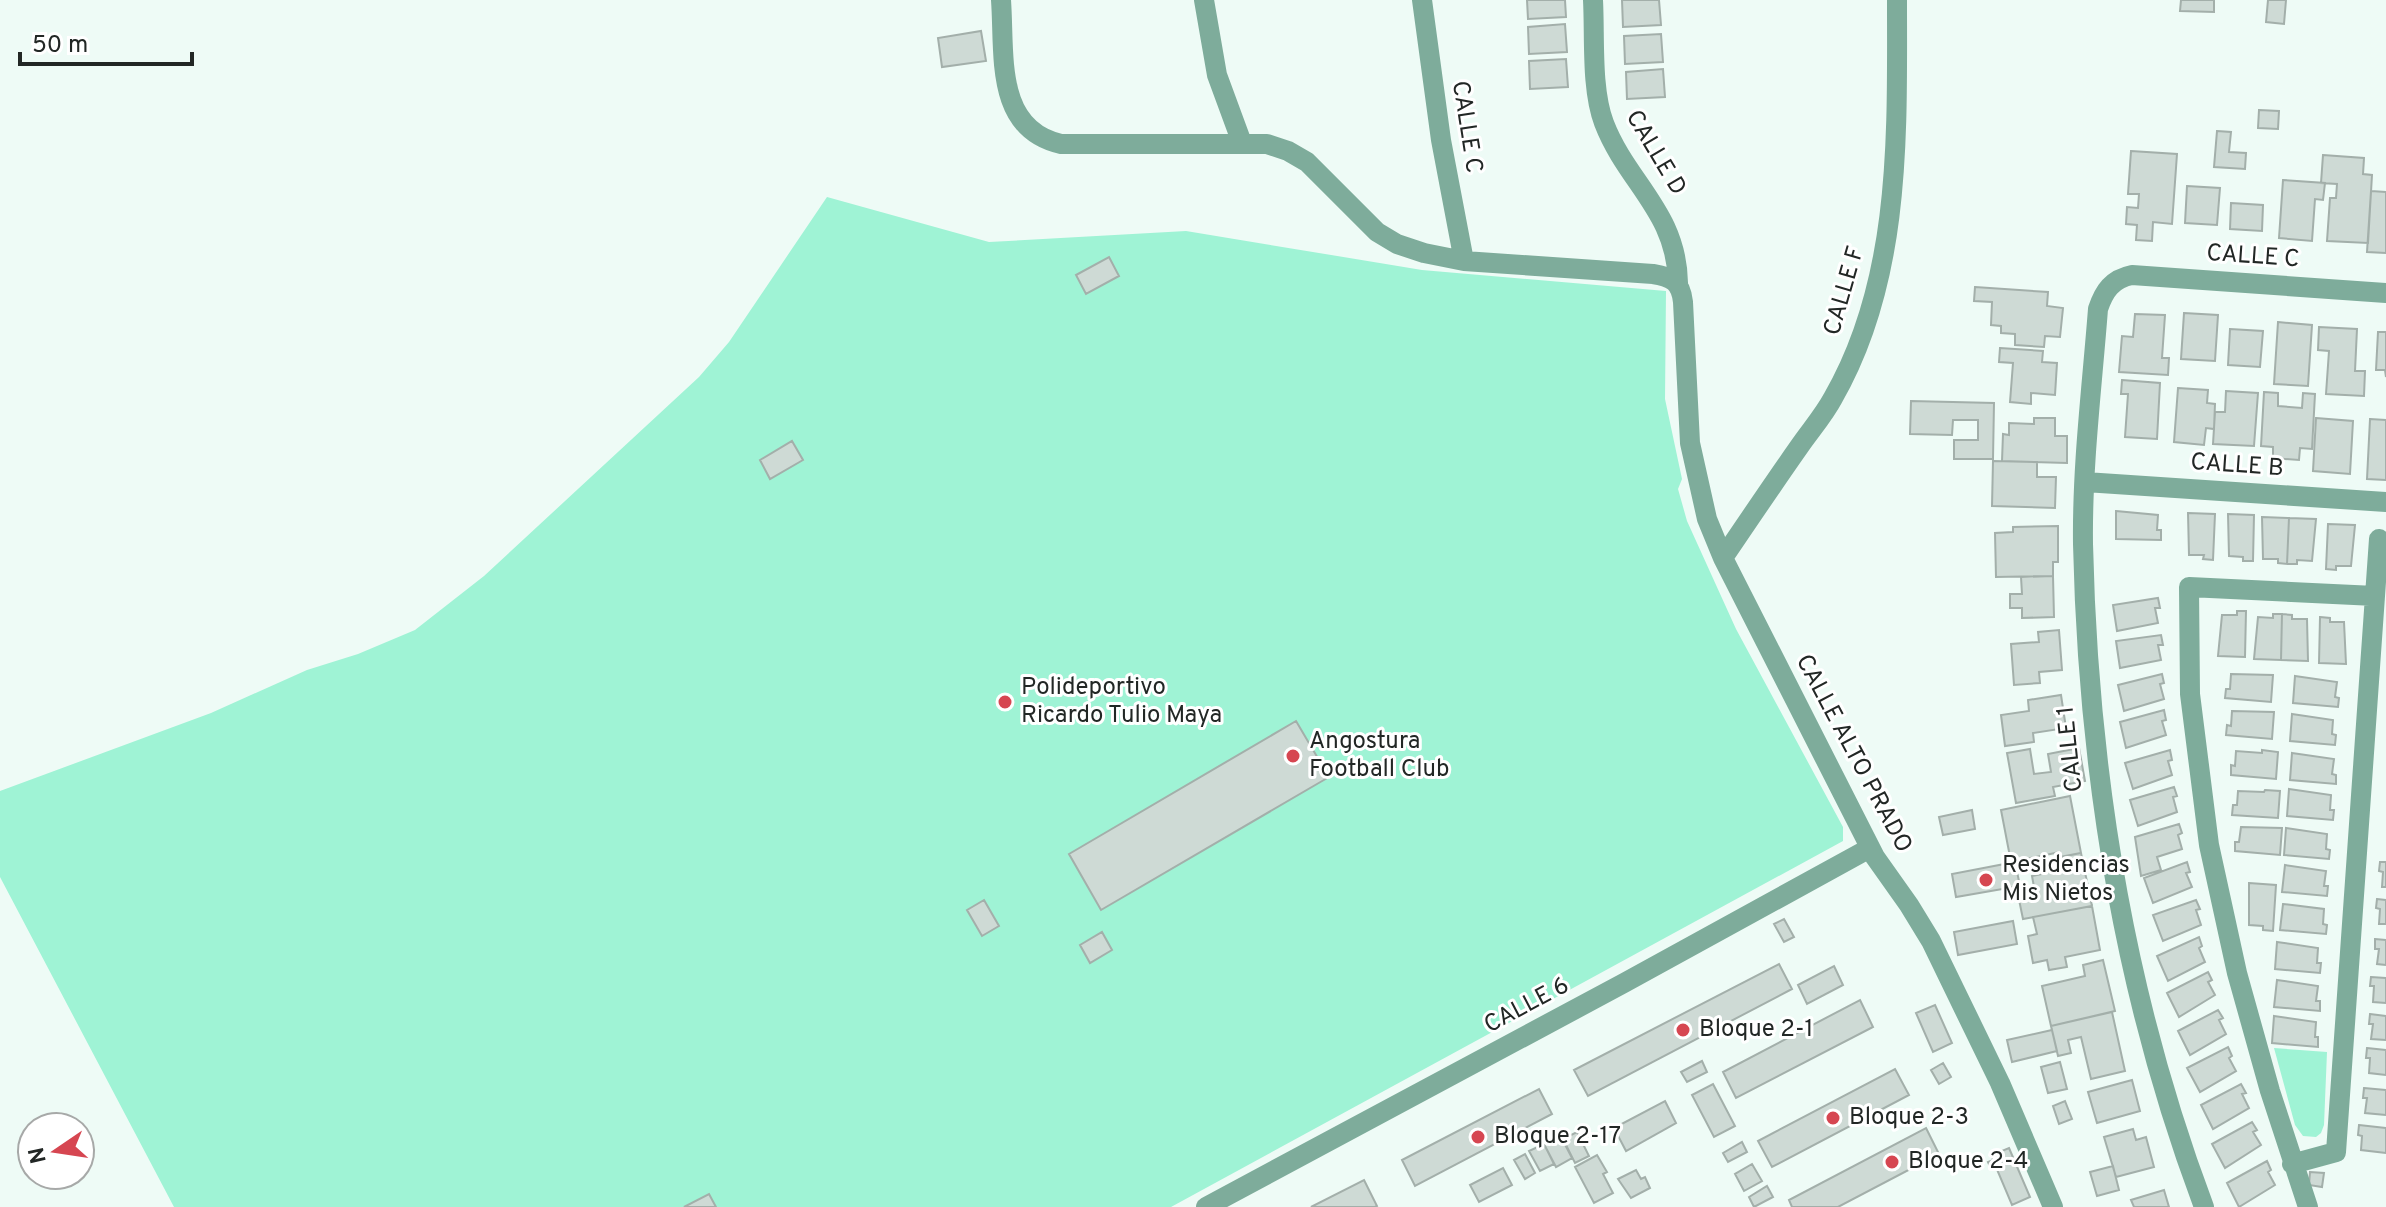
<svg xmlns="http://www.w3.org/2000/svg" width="2386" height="1207" font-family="Overpass,sans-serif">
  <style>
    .green { fill: #9ff3d5 }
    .building { fill: #cedad5; stroke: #a3afaa; stroke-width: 2 }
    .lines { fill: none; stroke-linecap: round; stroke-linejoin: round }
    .minor { stroke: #7eac9b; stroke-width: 20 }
    .poi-dot { fill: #d64651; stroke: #fff; stroke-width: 3 }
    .labels { text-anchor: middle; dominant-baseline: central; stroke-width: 6; stroke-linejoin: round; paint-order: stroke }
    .street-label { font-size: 24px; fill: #222725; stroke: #fff }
    .poi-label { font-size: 24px; fill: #222725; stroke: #fff; text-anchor: start }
  </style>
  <rect width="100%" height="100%" fill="#eefbf6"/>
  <path class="green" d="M827 197 989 242 1186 231 1422 270 1666 291 1665 399 1682 479 1678 489 1687 521 1736 629 1843 827V841L1171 1207H174L0 877V791L211 713 307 670 358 654 415 630 484 576 699 377 729 342Z
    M2274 1048 2327 1052 2324 1125 2321 1133 2316 1137 2303 1136 2295 1125Z"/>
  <path class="building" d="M1527 0H1565L1566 17 1528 19Z
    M1622 0H1659L1661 25 1623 27Z
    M2181 0H2214V12L2180 11Z
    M2268 0H2286L2284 24 2266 22Z
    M1565 24 1567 52 1529 54 1528 27Z
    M981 31 986 61 942 67 938 38Z
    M1661 34 1663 62 1625 64 1624 36Z
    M1566 59 1568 87 1530 89 1529 61Z
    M1663 69 1665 97 1627 99 1626 72Z
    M2259 110 2279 111 2278 129 2258 128Z
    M2217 131 2231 132 2229 152 2246 153 2245 169 2214 167Z
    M2131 151 2177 154 2172 224 2153 222 2152 241 2136 240 2137 225 2126 224 2127 207 2138 208 2139 194H2128Z
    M2323 155 2364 158 2363 174 2372 175 2368 243 2327 241 2330 198H2336L2337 184 2321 183Z
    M2283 180 2325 183 2323 200 2315 199 2312 241 2279 238Z
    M2187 186 2220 188 2217 225 2185 223Z
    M2371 191 2386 192V253L2367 252Z
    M2231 203 2263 205 2262 231 2230 229Z
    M1109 257 1119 276 1086 294 1076 275Z
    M1975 287 2048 292 2047 306 2063 308 2060 337 2045 336 2044 347 2015 345V334L2001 333V326L1991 325 1992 302 1974 301Z
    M2184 313 2218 315 2215 361 2181 359Z
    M2135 314 2165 315 2162 358H2169L2168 375 2119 372 2122 336 2133 337Z
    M2278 322 2312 325 2308 386 2274 384Z
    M2319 327 2357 329 2355 371H2365L2364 396 2326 394 2329 351 2318 350Z
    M2230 329 2263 331 2260 367 2228 365Z
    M2378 332H2386V377L2385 370H2376Z
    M2000 348 2043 351 2042 362 2057 363 2055 395 2031 393V404L2010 402 2013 363 1999 362Z
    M2122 380 2160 383 2157 439 2125 437 2128 394H2121Z
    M2178 388 2208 390 2207 403 2215 404 2214 429 2206 428 2204 445 2174 442Z
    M2226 391 2258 393 2254 446 2213 444 2215 412H2225Z
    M2264 392 2278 393V406L2302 408 2303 393 2315 394 2312 449 2300 448 2299 460 2273 458V447L2261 446Z
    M1911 401 1994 403 1993 459H1954V440H1978V420H1953L1952 435 1910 434Z
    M2034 418H2055V436H2067V463L2002 461 2003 434 2009 435V423L2034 424Z
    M2316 418 2353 421 2350 474 2313 471Z
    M2370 419 2386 420V480L2367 479Z
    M792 441 803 460 770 479 760 460Z
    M1993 461 2037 462V477H2056L2055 508 1992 506Z
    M2116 511 2158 515 2157 530H2161V540L2116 539Z
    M2188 513 2215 514 2213 560 2203 559 2204 555H2189Z
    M2228 514 2254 515 2253 561H2243V557L2229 556Z
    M2262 517 2289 518 2287 564 2278 563V559H2263Z
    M2289 518 2316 519 2312 561 2297 560V564H2287Z
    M2328 524 2355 525 2351 566H2336V570L2326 569Z
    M2058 526V562H2053V576L1996 577 1995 533 2013 532V527Z
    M2053 576 2054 617 2022 618V608H2010V594H2022L2021 577Z
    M2158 598 2160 608H2155L2158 623 2117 631 2113 605Z
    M2237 611H2246L2245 657 2218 656 2222 615H2237Z
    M2273 614H2282L2281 660 2254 659 2258 617 2273 618Z
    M2282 614 2292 615V619H2307L2308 661 2281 660Z
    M2320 617 2330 618V622H2344L2346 664 2319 663Z
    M2059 630 2062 670 2039 672 2040 683 2014 685 2011 644 2039 642 2038 632Z
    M2161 635 2163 645H2158L2161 660 2120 668 2116 641Z
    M2162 674 2164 683 2160 684 2164 699 2124 711 2118 685Z
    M2231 674 2273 675 2271 702 2225 698 2226 689H2230Z
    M2295 676 2337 682 2335 697 2339 698 2338 707 2293 703Z
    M2061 695 2066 728 2033 733 2034 742 2005 746 2001 715 2029 711 2028 700Z
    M2164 710 2166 720 2162 721 2166 735 2126 748 2120 722Z
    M2232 711 2274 712 2272 739 2226 735 2227 725 2231 726Z
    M2292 714 2333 720 2332 734 2336 735 2335 745 2290 741Z
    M1296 721 1329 777 1101 910 1069 854Z
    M2079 748 2085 781 2053 787 2055 796 2016 803 2007 753 2030 749 2034 774 2051 772 2048 754Z
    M2170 750 2172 760 2168 761 2172 775 2133 789 2125 763Z
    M2262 750 2278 752 2276 779 2231 775V765L2235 766 2236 751 2262 753Z
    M2292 753 2334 759 2332 774 2336 775V784L2290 780Z
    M2174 787 2177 796 2173 797 2177 812 2138 826 2130 800Z
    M2289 789 2331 795 2330 810H2334L2333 820 2287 816Z
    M2265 790 2280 791 2278 818 2232 815 2233 805H2237L2238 791 2264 792Z
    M2070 796 2081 853 2061 857 2060 852 2011 862 2001 810Z
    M1972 810 1975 829 1943 835 1939 817Z
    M2179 824 2182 833 2178 835 2182 849 2157 857 2161 870 2141 876 2135 837Z
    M2241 827 2282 828 2280 855 2235 851V842H2239Z
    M2286 828 2327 834 2326 849 2330 850 2329 859 2284 855Z
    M2081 853 2092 906 2023 919 2017 890 2034 887 2032 876 2042 874 2039 861Z
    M2015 862 2020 886 1956 897 1952 874Z
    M2187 862 2190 872 2186 873 2192 887 2153 903 2144 878Z
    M2380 862H2386V887H2382L2383 872 2379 871Z
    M2285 865 2326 871 2324 886H2328L2327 896 2282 892Z
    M2249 883 2276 885 2273 931 2263 930V926L2249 925Z
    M2377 899 2386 900V924H2379L2380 909 2376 908Z
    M984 900 999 926 982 936 967 910Z
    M2196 900 2200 909 2196 910 2201 925 2163 941 2153 915Z
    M2283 904 2324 909 2323 924 2327 925 2326 934 2280 930Z
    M2092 906 2100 950 2065 957 2067 967 2049 970 2047 960 2033 963 2028 936 2037 934 2033 917Z
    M1784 919 1794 937 1784 942 1774 924Z
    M2013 921 2017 944 1958 955 1954 932Z
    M1102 932 1112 950 1090 963 1080 945Z
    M2199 937 2202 946 2199 948 2205 962 2168 981 2157 956Z
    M2375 939 2386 940V965L2377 964 2379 949H2375Z
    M2277 942 2318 948 2317 963H2321L2320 973 2275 969Z
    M2103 960 2115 1011 2051 1026 2042 986 2085 976 2083 965Z
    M1779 964 1792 989 1588 1096 1574 1070Z
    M1834 966 1843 985 1807 1004 1798 985Z
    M2208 972 2212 980 2208 982 2215 995 2179 1017 2167 993Z
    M2371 977 2386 978V1003L2373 1002 2374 986H2370Z
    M2277 980 2318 986 2316 1001H2320V1011L2274 1007Z
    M1860 1000 1873 1027 1736 1098 1723 1072Z
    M1935 1005 1952 1043 1933 1052 1916 1013Z
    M2218 1010 2223 1018 2219 1020 2226 1034 2190 1055 2178 1031Z
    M2112 1012 2125 1071 2091 1079 2081 1037 2068 1040 2071 1053 2058 1056 2051 1026Z
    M2370 1014 2386 1016V1040L2371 1039 2373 1024H2369Z
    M2274 1016 2316 1022 2315 1037H2318V1047L2272 1043Z
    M2052 1030 2057 1051 2012 1062 2007 1040Z
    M2228 1047 2232 1056 2229 1058 2236 1071 2200 1092 2187 1068Z
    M2367 1048 2386 1050V1075L2369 1073 2370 1058H2366Z
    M1702 1061 1707 1072 1687 1082 1681 1072Z
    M2060 1062 2067 1089 2048 1093 2041 1067Z
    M1943 1063 1951 1077 1939 1084 1931 1070Z
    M1895 1069 1909 1095 1772 1167 1758 1141Z
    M2132 1080 2140 1111 2097 1123 2088 1092Z
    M1713 1084 1735 1126 1714 1137 1692 1095Z
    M2241 1084 2246 1093 2242 1094 2249 1108 2213 1129 2201 1105Z
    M2364 1088 2386 1090V1115L2365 1113 2367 1098H2363Z
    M1539 1089 1552 1114 1415 1186 1402 1160Z
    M1665 1101 1676 1123 1626 1151 1614 1128Z
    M2065 1101 2072 1119 2059 1124 2053 1106Z
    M2252 1122 2257 1130 2253 1132 2261 1145 2225 1168 2212 1144Z
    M2359 1125 2386 1128V1153L2361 1150 2362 1136 2358 1135Z
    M1926 1128 1939 1154 1838 1207H1792L1789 1200Z
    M2133 1129 2136 1140 2146 1137 2154 1167 2116 1177 2104 1137Z
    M1577 1132 1589 1156 1575 1163 1563 1139Z
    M1560 1135 1572 1158 1556 1167 1544 1144Z
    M1742 1142 1747 1152 1728 1162 1723 1153Z
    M1544 1144 1554 1164 1540 1171 1529 1151Z
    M2009 1148 2030 1197 2012 1205 1996 1167 1991 1169 1988 1162 1993 1160 1992 1155Z
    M1525 1154 1535 1173 1525 1179 1514 1160Z
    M1597 1155 1607 1172 1603 1174 1613 1193 1594 1203 1575 1167Z
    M2267 1161 2271 1170 2268 1172 2275 1185 2239 1207 2227 1183Z
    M1752 1164 1762 1181 1744 1191 1735 1174Z
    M2113 1166 2119 1190 2097 1196 2090 1172Z
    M1503 1168 1512 1185 1479 1202 1470 1185Z
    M1636 1170 1641 1179 1645 1177 1650 1188 1631 1198 1618 1179Z
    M2310 1172 2324 1173 2322 1187 2309 1185Z
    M1364 1180 1377 1206 1375 1207H1311Z
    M1767 1186 1773 1197 1754 1207 1749 1197Z
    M2164 1190 2169 1207H2134L2131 1200Z
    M709 1194 716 1207H684Z"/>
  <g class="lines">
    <path class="minor" d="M1001 0C1005 54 994 129 1061 144H1267L1288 151 1307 162 1377 232 1397 244 1424 253 1464 261 1653 274C1672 277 1681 282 1683 302L1690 443 1707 519 1723 558 1875 857 1909 905 1931 941 2000 1083 2053 1207
      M1204 0 1217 75 1242 143
      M1422 0 1441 140 1464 261
      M1593 0C1595 37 1591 89 1604 123 1627 183 1677 212 1678 283
      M2085 482 2386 502
      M1723 558C1748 521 1773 484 1799 447 1810 431 1824 415 1833 398 1902 278 1897 133 1897 0
      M2292 1164 2336 1152 2379 539
      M1206 1207 1624 983 1870 848
      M2204 1207C2124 995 2088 770 2083 544 2082 466 2092 387 2098 309 2104 291 2112 279 2132 275L2386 293
      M2308 1207 2270 1091 2237 973 2209 845 2190 694 2189 587 2375 596"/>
  </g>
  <g class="poi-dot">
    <circle cx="1005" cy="702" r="8"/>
    <circle cx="1293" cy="756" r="8"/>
    <circle cx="1986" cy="880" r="8"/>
    <circle cx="1683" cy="1030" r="8"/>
    <circle cx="1833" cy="1118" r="8"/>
    <circle cx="1478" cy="1137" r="8"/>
    <circle cx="1892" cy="1162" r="8"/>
  </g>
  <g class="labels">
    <g class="street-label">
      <text transform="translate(1466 127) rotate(81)">CALLE C</text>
      <text transform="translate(1655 153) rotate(59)">CALLE D</text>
      <text transform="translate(2253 257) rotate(4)">CALLE C</text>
      <text transform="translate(1845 291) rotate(-74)">CALLE F</text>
      <text transform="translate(2237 466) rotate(4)">CALLE B</text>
      <text transform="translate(2071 749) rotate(-96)">CALLE 1</text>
      <text transform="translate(1853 754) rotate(62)">CALLE ALTO PRADO</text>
      <text transform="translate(1527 1006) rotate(-28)">CALLE 6</text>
    </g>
    <g class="poi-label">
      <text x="1021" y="688">Polideportivo<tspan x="1021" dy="28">Ricardo Tulio Maya</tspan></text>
      <text x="1309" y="742">Angostura<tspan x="1309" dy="28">Football Club</tspan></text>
      <text x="2002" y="866">Residencias<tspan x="2002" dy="28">Mis Nietos</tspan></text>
      <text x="1699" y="1030">Bloque 2-1</text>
      <text x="1849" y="1118">Bloque 2-3</text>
      <text x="1494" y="1137">Bloque 2-17</text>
      <text x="1908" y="1162">Bloque 2-4</text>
    </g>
  </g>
  <g transform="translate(56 1151) rotate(257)"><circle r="38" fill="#ffffff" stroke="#a7a9a8" stroke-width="2"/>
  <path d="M0-6L14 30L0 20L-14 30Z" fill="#d64651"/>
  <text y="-12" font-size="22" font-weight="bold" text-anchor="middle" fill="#222725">N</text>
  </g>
  <path d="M20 52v12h172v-12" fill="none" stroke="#222725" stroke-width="4"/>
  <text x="32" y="52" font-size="24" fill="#222725" stroke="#ffffff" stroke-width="6" paint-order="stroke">50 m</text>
</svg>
